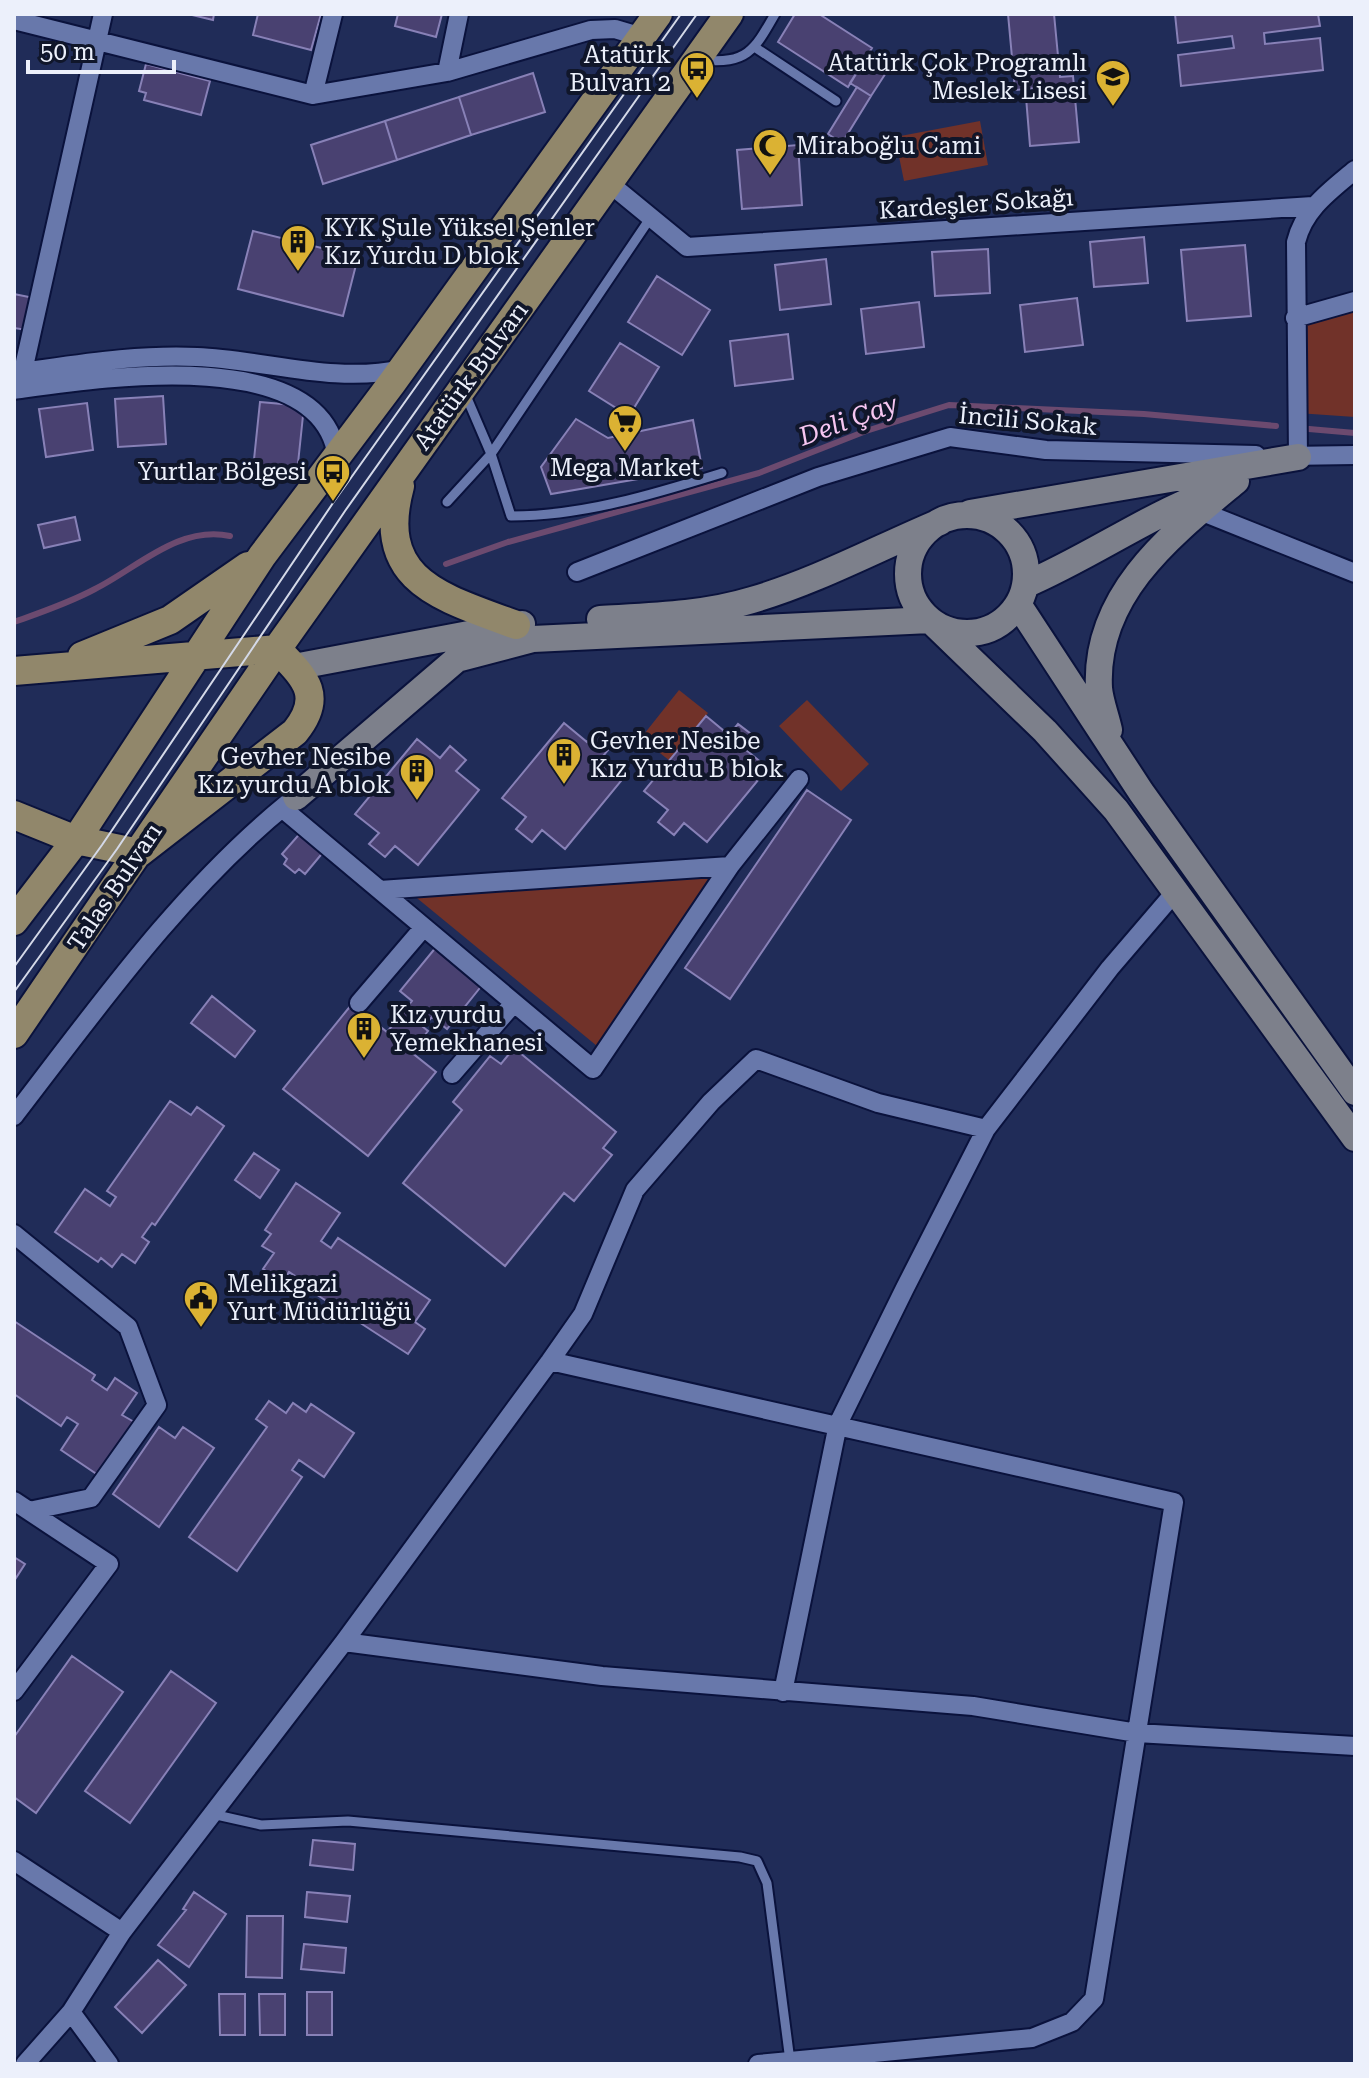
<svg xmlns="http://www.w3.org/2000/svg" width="1369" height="2078" font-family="'Roboto Serif',serif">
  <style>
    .green { fill: #713229 }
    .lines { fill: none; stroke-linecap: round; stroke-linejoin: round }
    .stream { stroke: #6c4a6f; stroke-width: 6 }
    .building { fill: #494171; stroke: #8881b7; stroke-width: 2 }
    .lane-casing { stroke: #0a123c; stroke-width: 13 }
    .street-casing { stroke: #0a123c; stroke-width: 22 }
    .secondary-casing { stroke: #0a123c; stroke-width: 30 }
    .primary-casing { stroke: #0a123c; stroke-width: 32 }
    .lane { stroke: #6878ab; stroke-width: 9 }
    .street { stroke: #6878ab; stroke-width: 18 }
    .secondary { stroke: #7d808b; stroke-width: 26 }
    .primary { stroke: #91876b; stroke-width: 28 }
    .tram { stroke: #d4d9e8; stroke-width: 2 }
    .labels { text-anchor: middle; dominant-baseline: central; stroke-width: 8; stroke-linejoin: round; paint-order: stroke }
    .poi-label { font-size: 24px; fill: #ecf0fb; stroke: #10162a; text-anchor: start }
    .street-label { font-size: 24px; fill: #ecf0fb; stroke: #10162a }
    .water-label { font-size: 26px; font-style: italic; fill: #f6c6f1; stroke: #10162a }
  </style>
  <rect width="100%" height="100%" fill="#202c58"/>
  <path class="green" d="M980 121 988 165 904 181 895 137Z
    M1355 311V417L1297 413 1300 325Z
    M679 690 708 713 670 761 641 738Z
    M807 700 869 764 841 791 779 726Z
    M722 870 597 1046 412 894Z"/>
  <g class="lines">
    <path class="stream" d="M1309 429 1355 433
      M446 564 508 542 759 473 866 431 949 405 1144 414 1276 426
      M14 622C42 612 69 603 95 589 137 568 179 525 230 536"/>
  </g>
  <path class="building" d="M188 14H214L213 20Z
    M258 14H321L311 50 253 35Z
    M398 14H442L436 37 395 26Z
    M795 14H819L872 48 848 87 778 42Z
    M1008 14H1054L1060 77 1073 76 1079 142 1030 146 1026 97 1034 96V88L1015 90Z
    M1175 14H1318L1320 26 1264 33 1265 44 1320 38 1323 70 1181 86 1178 55 1234 48 1232 36 1178 43Z
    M870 52 891 65 871 96 850 83Z
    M146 64 210 81 201 115 144 100 146 93 139 91Z
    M533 73 545 112 471 135 459 97Z
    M857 87 871 96 842 143 828 134Z
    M459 97 471 135 397 160 385 121Z
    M385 121 397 160 323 184 311 145Z
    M798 145 802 205 742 209 737 150Z
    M253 231 358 257 343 316 238 289Z
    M1144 237 1148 283 1094 287 1090 242Z
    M1245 245 1251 316 1187 321 1181 250Z
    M988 249 990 293 935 296 932 252Z
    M826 259 831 304 780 310 775 265Z
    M657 276 710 310 682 355 628 322Z
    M14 294 34 298 27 330 14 328Z
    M1077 298 1083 345 1025 352 1020 305Z
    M919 302 924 347 866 354 861 309Z
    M788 334 793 379 735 386 730 341Z
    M620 343 659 367 629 416 589 391Z
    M163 396 166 444 118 447 115 399Z
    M260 402 304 406 297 473 253 469Z
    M87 403 93 450 46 457 39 409Z
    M576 419 608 438 693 420 702 468 551 494 541 467Z
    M75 517 80 540 44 548 38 525Z
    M706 716 729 735 738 724 755 737 745 749 768 768 707 842 684 823 674 835 658 822 668 810 644 791Z
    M564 723 587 742 597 731 613 744 603 756 626 775 565 849 542 830 532 842 516 829 526 817 502 798Z
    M417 739 440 758 450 746 466 760 456 771 479 790 418 865 395 846 385 857 369 844 379 833 355 814Z
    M807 790 851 820 730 999 685 968Z
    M303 830 325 850 305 874 299 869 295 873 284 864 287 859 282 854Z
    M437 946 483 984 447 1029 432 1017 423 1027 428 1031 416 1046 411 1042 406 1048 436 1072 368 1156 283 1089 352 1004 387 1032 392 1026 389 1024 401 1008 404 1011 412 1001 400 991Z
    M212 996 255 1031 235 1057 191 1023Z
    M514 1048 616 1132 603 1148 612 1155 574 1201 564 1193 505 1266 403 1183 462 1110 453 1102 490 1056 501 1064Z
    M170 1101 191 1115 197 1107 224 1126 155 1225 152 1223 142 1237 149 1242 135 1263 122 1254 112 1267 101 1258 98 1262 55 1232 85 1189 110 1206 116 1197 107 1191Z
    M254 1153 279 1170 260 1198 235 1180Z
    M296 1183 340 1213 321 1241 331 1248 338 1238 430 1300 415 1322 425 1329 408 1354 305 1287 307 1284 289 1272 283 1282 263 1269 274 1253 262 1246 271 1234 265 1230Z
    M14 1321 95 1375 92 1380 107 1390 115 1378 137 1393 122 1415 136 1423 104 1479 61 1450 78 1424 67 1417 61 1426 14 1394Z
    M269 1401 286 1413 293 1403 306 1412 311 1404 354 1433 324 1477 299 1460 292 1470 302 1477 237 1571 189 1537 267 1427 256 1419Z
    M159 1427 175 1438 183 1427 214 1448 159 1527 113 1494Z
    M14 1557 25 1564 14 1581Z
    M72 1656 123 1692 36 1813 14 1797V1737Z
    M171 1671 216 1703 130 1823 85 1791Z
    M313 1840 355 1844 353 1870 310 1865Z
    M194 1892 226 1914 189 1967 158 1945 186 1910 183 1909Z
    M307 1892 350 1896 347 1922 305 1917Z
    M247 1916H283L282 1978 246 1977Z
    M304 1944 346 1948 344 1973 301 1969Z
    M158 1960 186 1985 142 2033 115 2007Z
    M307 1992H332V2035H307Z
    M219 1994H245V2035H220Z
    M259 1994H285V2035H260Z"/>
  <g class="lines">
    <defs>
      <path id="lane" d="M756 48 836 101
        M702 60C747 64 754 51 775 14
        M464 391 491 454 511 516C583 516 654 494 722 473
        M447 502 491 454 651 217
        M212 1814 261 1825 348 1821 740 1857 757 1861 767 1883 790 2061"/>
      <path id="street" d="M14 20 313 95 447 72 591 30 615 29 642 37
        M447 72 459 14
        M313 95 333 14
        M609 183 687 247 1313 206
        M1295 318 1355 301
        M23 371 103 14
        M14 373C74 365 136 354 197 357 267 360 332 384 403 369
        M14 390C93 379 322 342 337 457
        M1286 456 1355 455
        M1298 457 1296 242C1304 209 1330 191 1355 170
        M1200 511 1355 573
        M577 572 818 477 950 437 1046 450 1256 455
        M282 808 593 1069 730 866 799 779
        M380 890 730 866
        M359 1003 424 927
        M452 1074 514 1003
        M14 1116C98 1007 181 890 288 803
        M14 1234 128 1327 157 1405 91 1498 29 1511
        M550 1361 1174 1502 1094 1999 1072 2022 1032 2038 790 2061
        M14 1501 109 1564 14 1691
        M344 1642 602 1676 973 1706 1137 1733 1355 1746
        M783 1692 838 1424 905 1288 986 1129 1110 968 1176 891
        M14 1861 122 1932
        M71 2012 109 2064
        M25 2064 71 2012 122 1932 344 1642 550 1361 583 1314 635 1190 711 1102 756 1059 878 1103 986 1129
        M758 2064 790 2061V2064"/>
      <path id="secondary" d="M970 513 1298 457
        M908 574a59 59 0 1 1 118 0a59 59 0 1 1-118 0Z
        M1025 585C1088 558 1144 518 1208 493
        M1018 604 1141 792 1355 1092
        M600 619C651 616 703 615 752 600 817 581 878 548 940 522
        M294 667 522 624
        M1109 730C1106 716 1100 701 1099 688 1094 594 1172 534 1236 481
        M296 797 457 659 533 639 930 620 1045 731 1116 810 1355 1138"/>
      <path id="primary" d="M400 486C374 582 442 597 516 625
        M82 656 170 620 248 566
        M14 671 277 649C304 677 325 695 295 732L139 853 76 840 14 815
        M14 921 76 840 262 556 392 383 658 14
        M14 1034 277 649 729 14"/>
    </defs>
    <use href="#lane" class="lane-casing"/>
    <use href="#street" class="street-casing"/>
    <use href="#secondary" class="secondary-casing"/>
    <use href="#primary" class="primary-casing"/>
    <use href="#lane" class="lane"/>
    <use href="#street" class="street"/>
    <use href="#secondary" class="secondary"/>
    <use href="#primary" class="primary"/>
    <path class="tram" d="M14 967 102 845 333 503 681 14
      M14 992 117 849 345 511 697 14"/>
  </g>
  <defs>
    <symbol id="bus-pin" viewBox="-11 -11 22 30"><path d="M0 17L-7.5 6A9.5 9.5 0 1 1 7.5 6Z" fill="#dbb233" stroke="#10162a"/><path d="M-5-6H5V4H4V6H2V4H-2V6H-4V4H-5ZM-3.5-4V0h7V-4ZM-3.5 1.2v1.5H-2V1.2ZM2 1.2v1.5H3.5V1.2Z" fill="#111"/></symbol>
    <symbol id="school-pin" viewBox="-11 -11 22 30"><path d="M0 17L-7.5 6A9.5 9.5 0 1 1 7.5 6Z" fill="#dbb233" stroke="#10162a"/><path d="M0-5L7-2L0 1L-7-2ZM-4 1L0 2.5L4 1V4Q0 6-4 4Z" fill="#111"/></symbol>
    <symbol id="mosque-pin" viewBox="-11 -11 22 30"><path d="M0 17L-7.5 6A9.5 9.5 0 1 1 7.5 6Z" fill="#dbb233" stroke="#10162a"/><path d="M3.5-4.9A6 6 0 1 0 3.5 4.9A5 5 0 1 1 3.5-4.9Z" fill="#111"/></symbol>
    <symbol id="building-pin" viewBox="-11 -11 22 30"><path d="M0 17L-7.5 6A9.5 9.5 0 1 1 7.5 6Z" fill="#dbb233" stroke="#10162a"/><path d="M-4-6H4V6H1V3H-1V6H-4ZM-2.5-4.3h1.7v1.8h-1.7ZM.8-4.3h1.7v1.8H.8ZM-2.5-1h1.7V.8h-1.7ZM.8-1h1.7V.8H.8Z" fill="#111"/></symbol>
    <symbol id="supermarket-pin" viewBox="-11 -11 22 30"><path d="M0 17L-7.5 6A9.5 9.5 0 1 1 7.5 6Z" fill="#dbb233" stroke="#10162a"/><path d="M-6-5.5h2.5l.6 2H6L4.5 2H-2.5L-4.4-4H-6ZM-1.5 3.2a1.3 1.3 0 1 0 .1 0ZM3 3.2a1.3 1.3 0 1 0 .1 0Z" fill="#111"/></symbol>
    <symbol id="civic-pin" viewBox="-11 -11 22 30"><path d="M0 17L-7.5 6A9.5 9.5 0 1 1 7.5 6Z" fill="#dbb233" stroke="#10162a"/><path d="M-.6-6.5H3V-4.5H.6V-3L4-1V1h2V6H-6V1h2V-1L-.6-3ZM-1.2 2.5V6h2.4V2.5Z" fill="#111"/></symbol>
  </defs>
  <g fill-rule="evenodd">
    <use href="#bus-pin" x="677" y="49" width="40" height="54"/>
    <use href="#school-pin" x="1093" y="57" width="40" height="54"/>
    <use href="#mosque-pin" x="750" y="126" width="40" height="54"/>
    <use href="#building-pin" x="278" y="222" width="40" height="54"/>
    <use href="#supermarket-pin" x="605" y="402" width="40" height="54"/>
    <use href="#bus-pin" x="313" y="452" width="40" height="54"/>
    <use href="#building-pin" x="544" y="735" width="40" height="54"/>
    <use href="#building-pin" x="397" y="751" width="40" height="54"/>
    <use href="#building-pin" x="344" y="1009" width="40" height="54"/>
    <use href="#civic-pin" x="181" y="1278" width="40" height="54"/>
  </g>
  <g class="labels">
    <g class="poi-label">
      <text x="671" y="55" text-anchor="end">Atatürk<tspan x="671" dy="28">Bulvarı 2</tspan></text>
      <text x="1087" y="63" text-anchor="end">Atatürk Çok Programlı<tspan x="1087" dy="28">Meslek Lisesi</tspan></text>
      <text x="796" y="146">Miraboğlu Cami</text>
      <text x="324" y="228">KYK Şule Yüksel Şenler<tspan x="324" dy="28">Kız Yurdu D blok</tspan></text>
      <text x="625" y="468" text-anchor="middle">Mega Market</text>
      <text x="307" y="472" text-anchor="end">Yurtlar Bölgesi</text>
      <text x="590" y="741">Gevher Nesibe<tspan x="590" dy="28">Kız Yurdu B blok</tspan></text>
      <text x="391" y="757" text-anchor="end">Gevher Nesibe<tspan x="391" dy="28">Kız yurdu A blok</tspan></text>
      <text x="390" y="1015">Kız yurdu<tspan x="390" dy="28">Yemekhanesi</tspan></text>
      <text x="227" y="1284">Melikgazi<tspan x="227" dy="28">Yurt Müdürlüğü</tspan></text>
    </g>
    <g class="street-label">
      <text transform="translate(976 204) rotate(-4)">Kardeşler Sokağı</text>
      <text transform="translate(471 376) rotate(-54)">Atatürk Bulvarı</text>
      <text transform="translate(1028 421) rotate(5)">İncili Sokak</text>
      <text transform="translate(115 887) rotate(-56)">Talas Bulvarı</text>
    </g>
    <g class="water-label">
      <text transform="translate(848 420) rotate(-20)">Deli Çay</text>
    </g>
  </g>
  <rect width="1369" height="2078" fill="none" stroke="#ecf0fb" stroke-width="32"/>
  <path d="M28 60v12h146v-12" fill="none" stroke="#ecf0fb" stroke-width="4"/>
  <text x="40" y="60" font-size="24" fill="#ecf0fb" stroke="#10162a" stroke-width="6" paint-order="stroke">50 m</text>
</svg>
